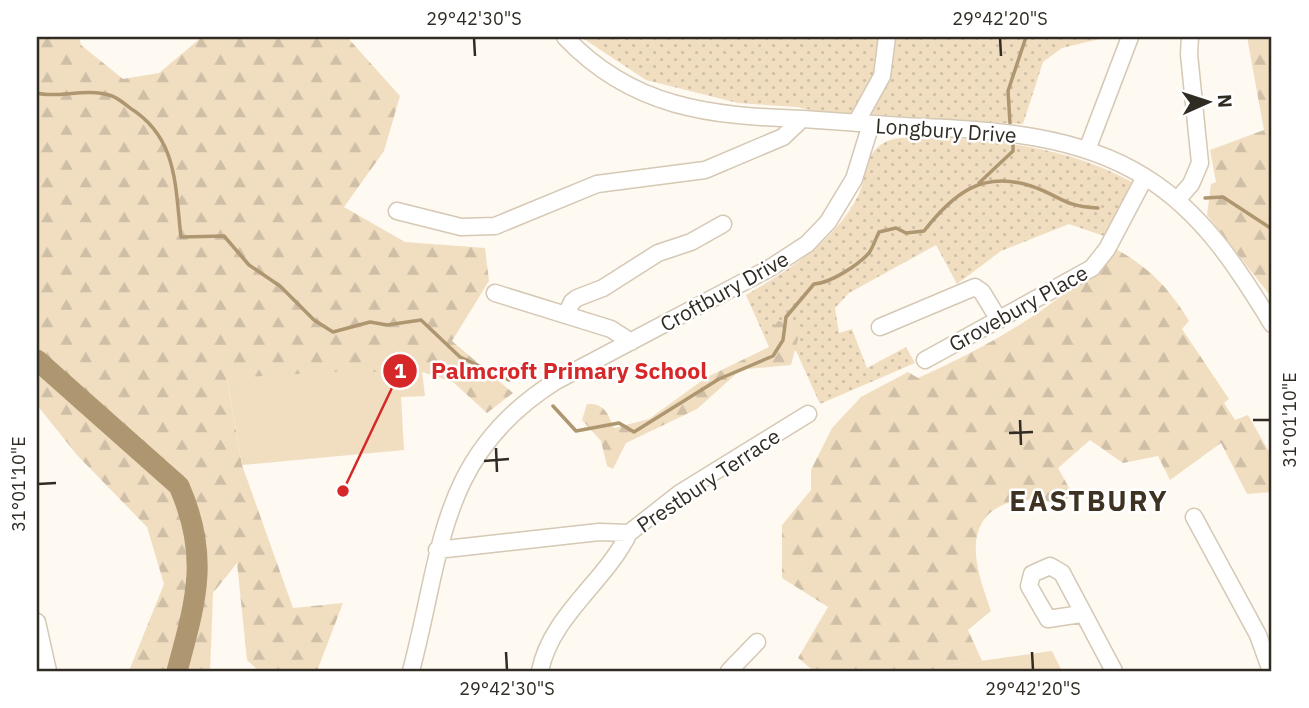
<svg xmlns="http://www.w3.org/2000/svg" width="1309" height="708" font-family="'IBM Plex Sans',sans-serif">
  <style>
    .grass { fill: url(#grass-dots) }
    .forest { fill: url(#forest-firs) }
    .pitch { fill: #f1dec1 }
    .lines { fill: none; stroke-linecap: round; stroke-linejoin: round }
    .stream { stroke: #ae9670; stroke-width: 3.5 }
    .river { stroke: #ae9670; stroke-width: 21 }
    .minor-casing { stroke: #d5c8b4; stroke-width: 19 }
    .minor { stroke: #fff; stroke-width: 16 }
    .ticks { fill: none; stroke: #302b23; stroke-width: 2.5 }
    .labels { text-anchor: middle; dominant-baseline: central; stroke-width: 5; stroke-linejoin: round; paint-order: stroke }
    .street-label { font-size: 21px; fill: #302b23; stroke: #fff }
    .district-label { font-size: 28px; font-weight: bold; letter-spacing: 2px; fill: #3e3323; stroke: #fff }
    .leader { fill: none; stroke: #d62828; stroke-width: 2.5 }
    .callout-dot { fill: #d62828; stroke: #fff; stroke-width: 2.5 }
    .mark-label { font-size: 21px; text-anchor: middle; font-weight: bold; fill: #fff }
    .callout-label { font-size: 23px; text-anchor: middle; font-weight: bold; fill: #d62828; stroke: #fff; stroke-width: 5; stroke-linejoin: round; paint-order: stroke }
    .neatline { fill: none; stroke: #302b23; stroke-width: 2.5 }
    .ticks-label { font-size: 18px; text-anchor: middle; fill: #302b23 }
  </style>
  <defs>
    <pattern id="grass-dots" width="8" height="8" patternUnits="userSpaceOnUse" patternTransform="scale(1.75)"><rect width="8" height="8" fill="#f1dec1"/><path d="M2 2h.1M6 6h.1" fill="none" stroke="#cfbfa6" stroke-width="1.8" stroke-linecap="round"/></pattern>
    <pattern id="forest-firs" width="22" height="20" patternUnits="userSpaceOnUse" patternTransform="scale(1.75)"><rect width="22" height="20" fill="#f1dec1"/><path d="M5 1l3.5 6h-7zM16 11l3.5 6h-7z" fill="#cfbfa6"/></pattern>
  </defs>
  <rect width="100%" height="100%" fill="#fef9f1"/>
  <path class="grass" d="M581 37H619L622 40 633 37H1108L1062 48 1043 62 1023 124 816 111 797 107 738 103 646 80Z
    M929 137C1003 141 1067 147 1132 182L1104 236 1069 224 1001 251 957 284 936 245 849 293 835 308 839 333 852 329 867 368 906 347 915 363 820 404 796 351 769 347 746 295C789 270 835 241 858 196 866 181 864 159 878 147 891 135 913 138 929 137Z"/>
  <path class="forest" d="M37 37H79L81 45 123 79 159 73 202 37H347L400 96 384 151 344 207 405 242 485 248 489 281 452 341 513 393 487 413 453 382 422 372 227 379 242 465 293 608 343 603 317 671H259L247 660 237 563 213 593 210 671H129L164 584 147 527 77 455 37 405Z
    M1247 37H1272V298L1207 215 1211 184 1216 182 1210 150 1264 130Z
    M1114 248C1149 267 1169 288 1189 321L1182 329 1229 399 1224 403 1235 420 1248 415 1272 457V492L1247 494 1221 443 1170 480 1158 456 1123 463 1090 440 1058 468 1073 495 1060 504C1021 493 972 502 976 554 977 573 985 593 991 611L968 630 982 661 951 665 943 671H814L798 658 828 607 782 578V525L811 490V470L832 428 861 397 908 372 918 378C989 346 1061 306 1114 248Z
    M778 321 796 325 798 339 791 365 747 369 736 374 697 409 626 443 613 469 607 466 601 441 582 420 587 404C605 403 608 414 614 428L649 419 707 377 769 347 768 335Z"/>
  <path class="pitch" d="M330 372H422L425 396 401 397 404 450 242 465 227 378Z
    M1052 651 1062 671H943L951 665Z"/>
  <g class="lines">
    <path class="stream" d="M37 93C57 99 86 87 112 96 118 98 125 104 130 108 178 138 175 186 181 237L224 236 249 265 280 286 314 320 333 332 370 322 387 325 421 320 460 357 509 380
      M1010 123 1008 91 1026 37
      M979 183 1013 151V144
      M1205 198 1223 197 1272 229
      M553 406 576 431 619 423 634 432 719 379 773 356 783 340 786 317 814 284C831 283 858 265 869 253 873 247 876 238 879 232L896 228 906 233 924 231C953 194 982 170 1031 186 1059 195 1064 207 1098 208"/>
    <path class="river" d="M37 360 179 486C210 556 196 601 177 671"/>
    <defs>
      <path id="minor" d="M565 37C632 108 710 116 803 119 836 121 870 124 903 126 985 130 1073 132 1145 177 1202 212 1238 268 1272 324
        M856 123 882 76 887 37
        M1087 150 1130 37
        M1177 200 1191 184 1200 163 1189 54 1190 37
        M397 211 461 227 495 226 597 184 705 170 783 137 802 119
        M495 293 611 329 631 342
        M566 315 572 302 577 298 603 288 658 253 691 242 723 224
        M880 327 975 287 982 292 999 320
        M925 360 1092 268 1107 249 1145 177
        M1194 517 1258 635 1271 671
        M437 550 599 532 629 533 680 493 808 414
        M1081 614 1048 619 1029 586 1032 574 1050 566 1062 573 1114 671
        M37 622 48 671
        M411 671C443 551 438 455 556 381L770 268 807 244 828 222 854 179 871 124
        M540 671C551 616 605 582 629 533
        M729 671 757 642"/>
    </defs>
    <use href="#minor" class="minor-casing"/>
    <use href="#minor" class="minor"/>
  </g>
  <path class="ticks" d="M474 38 475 56M1000 38 1001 56M1020 420 1021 445M1253 420H1270M1009 433 1033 432M496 448 497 472M484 461 509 459M38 484 56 483M506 652 507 670M1032 652 1033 670"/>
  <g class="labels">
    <g class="street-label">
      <text transform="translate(946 130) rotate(4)">Longbury Drive</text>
      <text transform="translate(724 291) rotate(-29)">Croftbury Drive</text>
      <text transform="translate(1018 308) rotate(-29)">Grovebury Place</text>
      <text transform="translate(708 480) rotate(-34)">Prestbury Terrace</text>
    </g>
    <g class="district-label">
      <text x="1089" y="500">EASTBURY</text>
    </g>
  </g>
  <path class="leader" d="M343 491L400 371"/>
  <g class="callout-dot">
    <circle cx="343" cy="491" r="7"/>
    <circle cx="400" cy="371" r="18"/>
  </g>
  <g class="mark-label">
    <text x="400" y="378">1</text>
  </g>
  <g class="callout-label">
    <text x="569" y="379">Palmcroft Primary School</text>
  </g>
  <rect width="1309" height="708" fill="none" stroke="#ffffff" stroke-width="77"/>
  <g transform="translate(1208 102) rotate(87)" stroke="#ffffff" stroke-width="5" paint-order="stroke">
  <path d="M0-5L12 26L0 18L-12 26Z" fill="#302b23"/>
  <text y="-10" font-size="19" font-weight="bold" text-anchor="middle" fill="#302b23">N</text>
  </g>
  <rect x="38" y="38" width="1232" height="632" class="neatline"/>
  <g class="ticks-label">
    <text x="474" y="25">29°42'30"S</text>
    <text x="1000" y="25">29°42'20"S</text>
    <text transform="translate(1290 420) rotate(-90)" y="6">31°01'10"E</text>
    <text transform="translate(19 484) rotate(-90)" y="6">31°01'10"E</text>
    <text x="507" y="695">29°42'30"S</text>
    <text x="1033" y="695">29°42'20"S</text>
  </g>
</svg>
